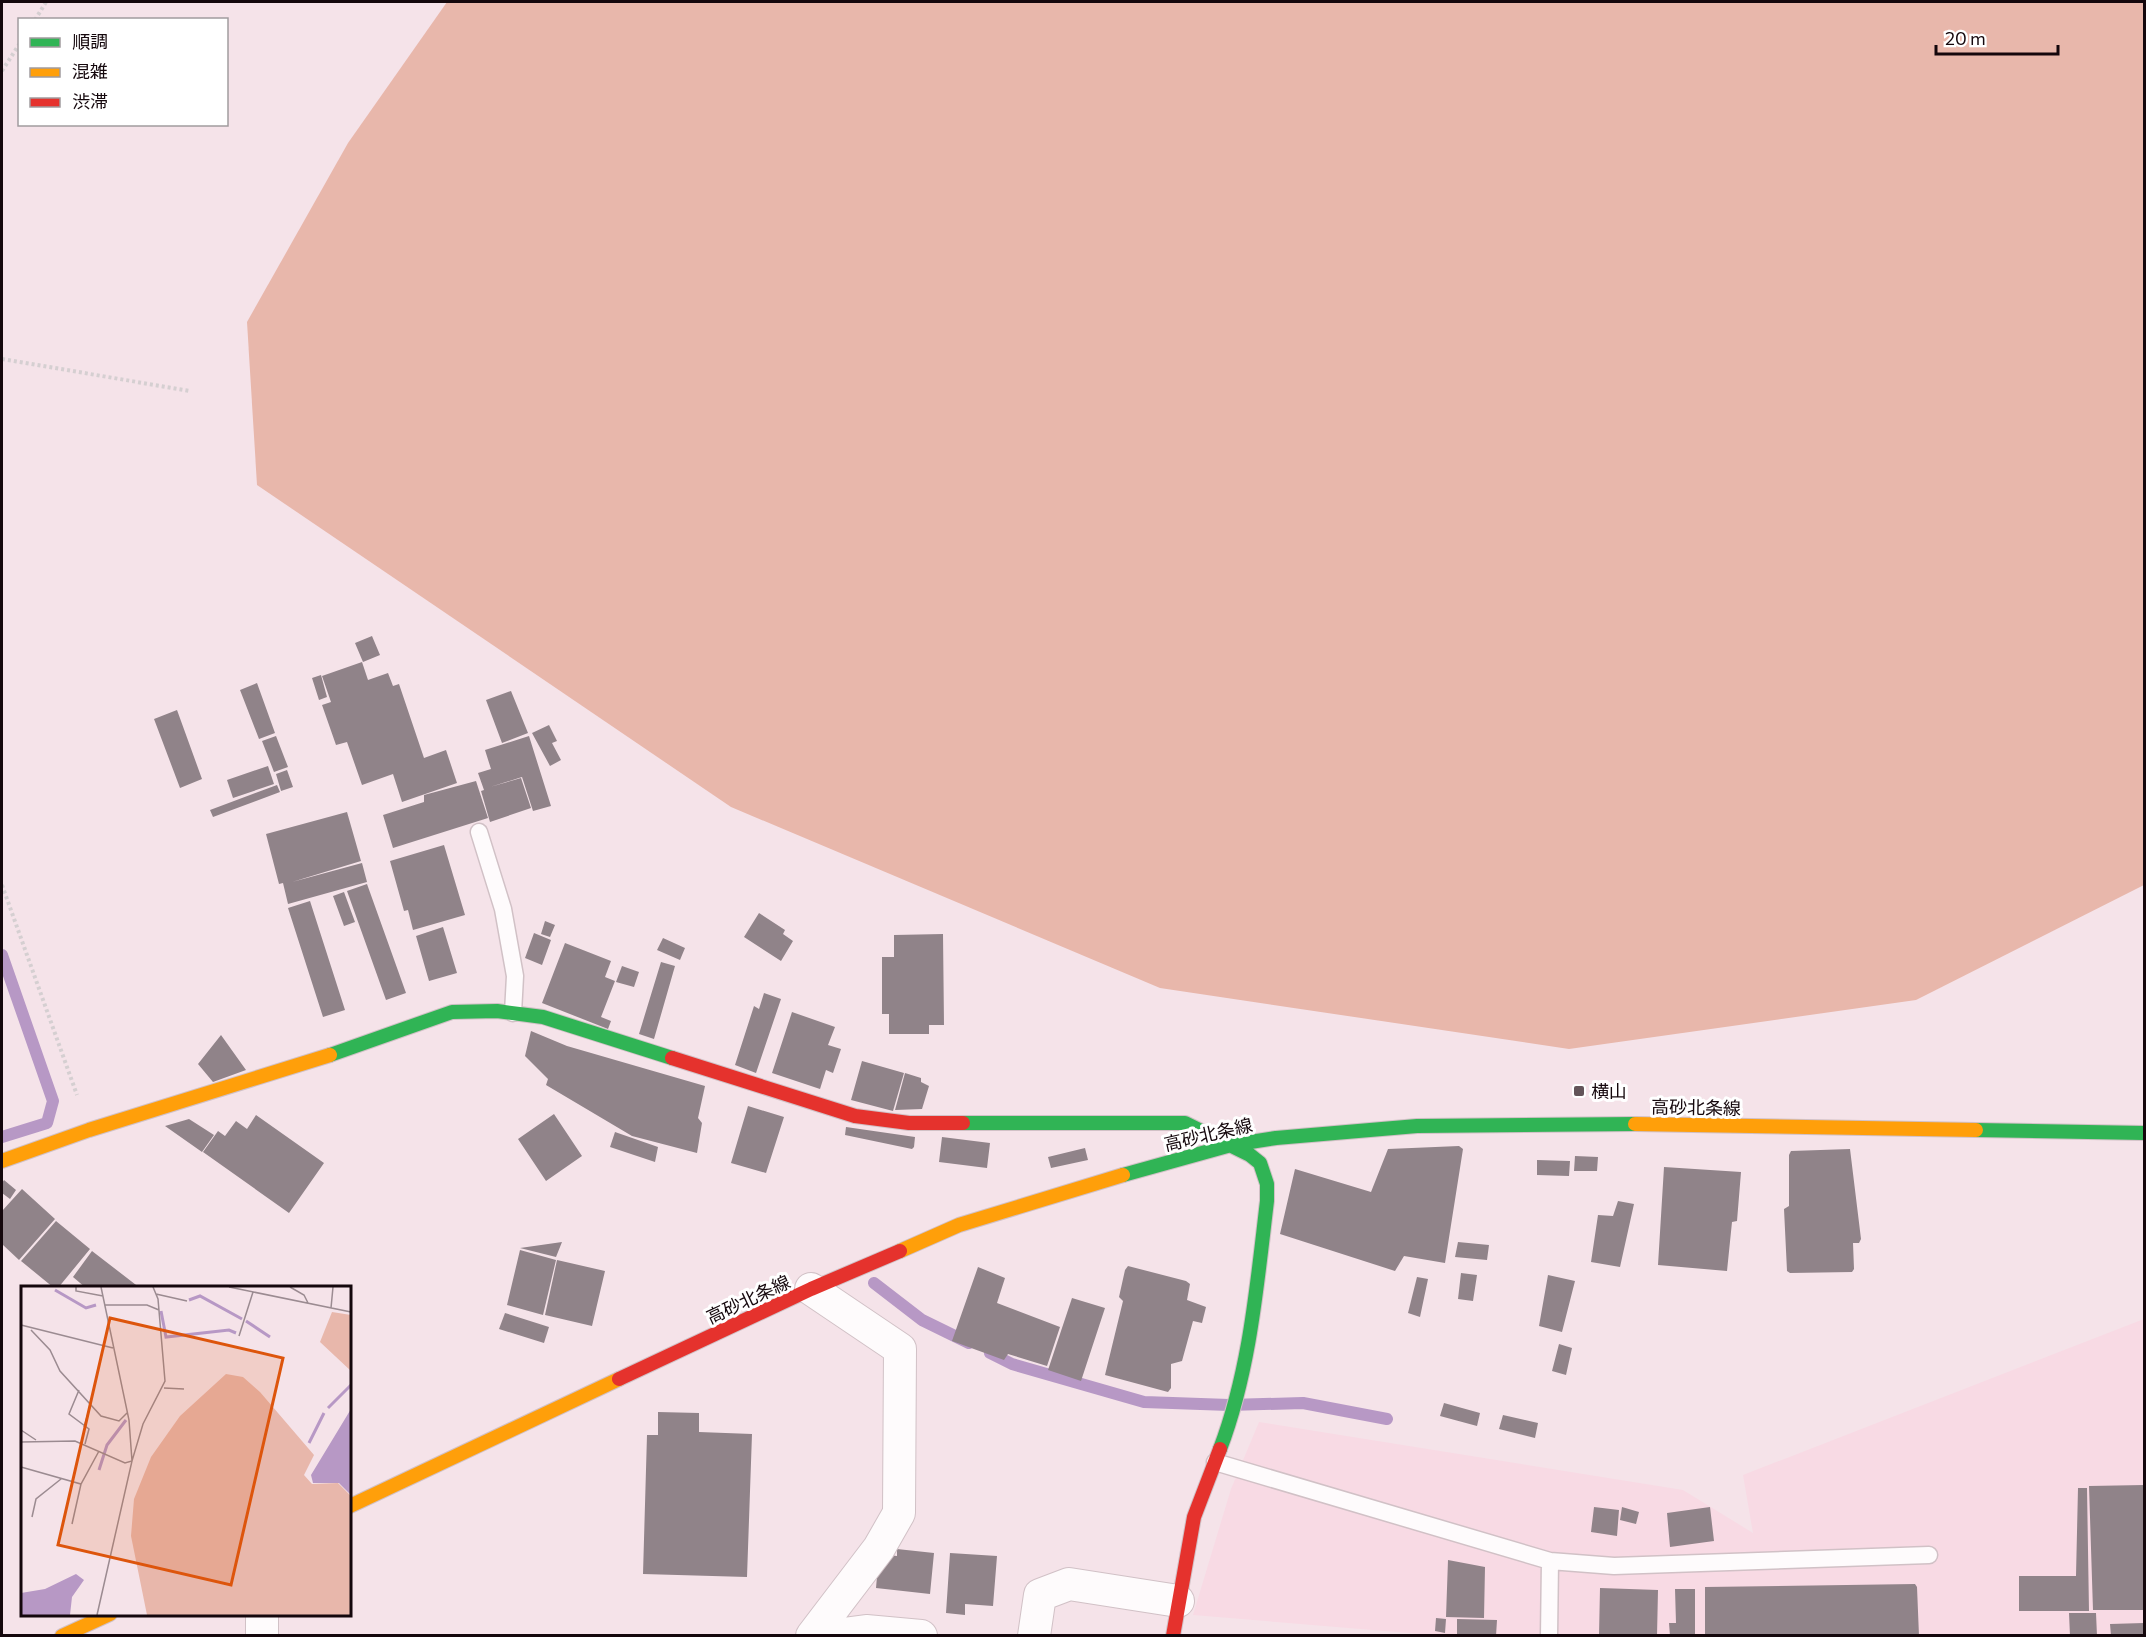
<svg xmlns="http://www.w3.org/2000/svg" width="2146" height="1637" font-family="Commissioner,'Noto Sans JP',sans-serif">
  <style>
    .built { fill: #f8dae4 }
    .forest { fill: #e8b7ab }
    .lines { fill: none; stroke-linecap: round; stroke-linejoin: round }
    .stream { stroke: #b798c5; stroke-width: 12 }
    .building { fill: #908389 }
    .lane-casing { stroke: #d1c1c6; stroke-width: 19 }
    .street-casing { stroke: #d1c1c6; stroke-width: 34 }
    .fast-casing { stroke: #d1c1c6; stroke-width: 16 }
    .slow-casing { stroke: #d1c1c6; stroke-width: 16 }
    .jam-casing { stroke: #d1c1c6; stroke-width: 16 }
    .path { stroke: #d5cfd1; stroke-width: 4; stroke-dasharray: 3 3; stroke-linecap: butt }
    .lane { stroke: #fefbfc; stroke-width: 16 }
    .street { stroke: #fefbfc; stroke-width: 32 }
    .fast { stroke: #30b455; stroke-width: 14 }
    .slow { stroke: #ff9f0a; stroke-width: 14 }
    .jam { stroke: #e5322d; stroke-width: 14 }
    .poi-dot { fill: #635459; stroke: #fff; stroke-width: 2 }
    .labels { text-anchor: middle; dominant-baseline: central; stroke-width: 6; stroke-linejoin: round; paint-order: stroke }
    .poi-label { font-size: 18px; fill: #14070c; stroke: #fff; text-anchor: start }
    .street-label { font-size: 18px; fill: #14070c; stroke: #fff }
    .inset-river { fill: none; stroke: #b798c5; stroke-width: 3 }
    .inset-road { fill: none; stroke: #9b8b91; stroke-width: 1.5 }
    .view { fill: #dd550c; fill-opacity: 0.15; stroke: #dd550c; stroke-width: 3 }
    .inset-edge { fill: none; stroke: #14070c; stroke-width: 3 }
  </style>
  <rect width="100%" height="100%" fill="#f5e3e9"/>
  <path class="built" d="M2144 1319V1635L1445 1636 1193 1615 1231 1489 1259 1422 1683 1490 1753 1533 1743 1475Z"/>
  <path class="forest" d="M447 2H2144V885L1916 1000 1569 1049 1160 988 731 807 257 485 247 322 348 143Z"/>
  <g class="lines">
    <path class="stream" d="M2 955 53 1101 47 1123 2 1137
      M874 1283 922 1320 969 1343
      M990 1353 1012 1364 1144 1402 1229 1405 1303 1403 1387 1419"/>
  </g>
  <path class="building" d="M372 636 380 655 363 662 355 643Z
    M362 662 368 680 388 673 393 686 399 684 424 758 446 750 457 783 402 802 393 774 362 785 347 742 336 745 322 705 331 702 322 676Z
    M321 675 327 697 319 700 312 678Z
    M257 683 275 733 259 739 240 690Z
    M511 691 528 733 502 743 486 700Z
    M177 710 202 779 180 788 154 719Z
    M549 725 557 741 552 743 561 760 550 766 532 733Z
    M276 736 288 767 274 772 262 741Z
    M529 736 551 806 533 811 522 777 490 787 521 778 531 808 490 822 481 791 484 790 478 773 491 769 485 750Z
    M268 766 274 784 233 798 227 780Z
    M287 770 293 787 281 791 276 774Z
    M476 781 488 818 393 848 383 815 424 802V795Z
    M277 785 280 792 213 817 210 810Z
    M347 812 361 861 292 882 362 863 367 882 288 904 283 883 279 884 266 834Z
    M444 845 465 915 413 930 408 910 404 911 390 861Z
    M367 884 406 993 386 1000 347 891Z
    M344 892 355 922 344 926 333 896Z
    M310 901 345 1010 323 1017 288 908Z
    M759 913 785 930 783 934 793 941 781 961 744 937Z
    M545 921 555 925 550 937 541 934Z
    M443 927 457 973 429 981 416 936Z
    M534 933 551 940 542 965 525 958Z
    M943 934 944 1025H929V1034H889V1014H882V957H894V935Z
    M663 938 685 948 680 960 657 950Z
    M565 943 611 961 605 977 615 981 601 1017 611 1021 608 1029 542 1003Z
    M661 962 675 966 654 1039 639 1034Z
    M622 966 639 972 634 987 616 982Z
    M764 993 781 999 756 1073 735 1065 754 1006 759 1009Z
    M792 1012 835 1027 828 1045 841 1049 833 1073 826 1070 820 1089 772 1073Z
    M531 1031 567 1046 705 1086 698 1118 702 1123 697 1153 632 1136 546 1085 548 1079 525 1056Z
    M221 1035 246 1070 213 1082 198 1064Z
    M862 1061 904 1073 893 1111 851 1100Z
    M905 1073 921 1078V1082L929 1086 922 1109 895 1110Z
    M748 1106 784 1117 766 1173 731 1163Z
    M554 1114 582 1156 546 1181 518 1139Z
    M256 1115 324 1163 289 1213 203 1152 218 1131 225 1136 236 1121 247 1129Z
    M189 1119 214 1135 202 1152 165 1126Z
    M846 1127 915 1137 914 1147 912 1149 845 1135Z
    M615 1132 658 1147 655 1162 610 1147Z
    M942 1137 990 1143 987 1168 939 1162Z
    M1459 1146 1463 1149 1445 1263 1404 1256 1395 1271 1280 1234 1295 1169 1371 1192 1388 1149Z
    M1085 1148 1088 1160 1051 1168 1048 1157Z
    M1850 1149 1861 1239 1859 1243H1853L1854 1269 1852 1272 1790 1273 1787 1271 1784 1209 1789 1206V1155L1791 1151Z
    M1575 1156 1598 1157 1597 1171H1574Z
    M1537 1160 1570 1161 1569 1176 1537 1175Z
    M1664 1167 1741 1172 1737 1221 1732 1222 1727 1271 1658 1265Z
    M4 1180 16 1190 10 1199 2 1193V1183Z
    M22 1189 55 1219 19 1260 2 1244V1211Z
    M1618 1201 1634 1204 1620 1267 1591 1262 1598 1215 1613 1216Z
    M56 1221 90 1249 58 1288H54L21 1261Z
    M562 1242 556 1257 520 1248Z
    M1458 1242 1489 1245 1487 1260 1455 1257Z
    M520 1250 556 1260 543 1315 507 1305Z
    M92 1251 140 1288H86L73 1277Z
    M557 1260 605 1271 592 1326 545 1315Z
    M1128 1266 1186 1281 1190 1284 1187 1300 1206 1307 1202 1323 1193 1321 1182 1361 1171 1364V1388L1168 1392 1105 1375 1123 1301 1119 1297 1125 1270Z
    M978 1267 1005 1278 997 1303 1060 1327 1047 1366 1008 1354 1004 1360 952 1341Z
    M1461 1273 1477 1275 1473 1301 1458 1299Z
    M1548 1275 1575 1281 1562 1332 1539 1326Z
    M1417 1277 1428 1279 1420 1317 1408 1313Z
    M1072 1298 1105 1308 1081 1381 1048 1370Z
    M505 1313 549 1327 544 1343 499 1329Z
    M1559 1344 1572 1348 1566 1375 1552 1371Z
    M1444 1403 1480 1413 1477 1426 1440 1416Z
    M658 1412 699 1413V1432L752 1434 747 1577 643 1574 647 1435H658Z
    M1503 1415 1538 1423 1535 1438 1499 1429Z
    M2144 1485V1610H2093L2089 1486Z
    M2078 1488H2087L2089 1611H2019V1576H2076Z
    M1594 1507 1619 1510 1617 1536 1591 1532Z
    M1622 1507 1639 1512 1636 1524 1620 1520Z
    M1710 1507 1714 1541 1670 1547 1667 1513Z
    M897 1549 934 1553 930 1594 876 1588 879 1554 897 1556Z
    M950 1553 997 1556 993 1606 965 1604V1615L946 1613Z
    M1448 1560 1485 1567 1484 1618 1446 1617Z
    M1915 1584 1917 1587 1919 1636H1705V1587Z
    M1600 1588 1658 1590 1657 1636H1599Z
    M1675 1589H1695V1636H1670L1669 1623H1676Z
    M2069 1613H2096L2097 1636H2070Z
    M1436 1618 1446 1619 1445 1633 1435 1631Z
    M1457 1619 1497 1620 1496 1636H1457Z
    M2144 1623V1636H2111L2110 1624Z"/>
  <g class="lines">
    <defs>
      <path id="lane" d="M479 832 503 909 515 976 513 1013
        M1215 1462 1550 1561 1549 1636
        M1550 1561 1614 1566 1929 1555"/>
      <path id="street" d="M811 1289 900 1349 899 1513 879 1548 812 1636
        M262 1614V1636
        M836 1635 866 1631 921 1636
        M1034 1636 1040 1595 1069 1584 1178 1601"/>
      <path id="fast" d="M330 1055 452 1012 497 1011 543 1017 672 1058
        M963 1123H1185L1250 1155 1260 1163 1267 1184V1201C1257 1284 1250 1370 1220 1449
        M1976 1130 2144 1133
        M1123 1175 1231 1145 1276 1138 1417 1126 1635 1124"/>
      <path id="slow" d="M1635 1124 1976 1130
        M2 1161 89 1130 330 1055
        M900 1251 959 1225 1123 1175
        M350 1506 619 1379
        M62 1636 110 1614"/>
      <path id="jam" d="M672 1058 855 1116 909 1123H963
        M619 1379 811 1289 900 1251
        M1173 1636 1194 1517 1220 1449"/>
    </defs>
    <use href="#lane" class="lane-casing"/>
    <use href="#street" class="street-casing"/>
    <use href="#fast" class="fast-casing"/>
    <use href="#slow" class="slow-casing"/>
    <use href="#jam" class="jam-casing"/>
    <path class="path" d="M35 20 46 2
      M2 71 20 43
      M2 359 190 391
      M2 885 77 1095"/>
    <use href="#lane" class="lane"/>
    <use href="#street" class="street"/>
    <use href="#fast" class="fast"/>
    <use href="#slow" class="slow"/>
    <use href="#jam" class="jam"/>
  </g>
  <rect class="poi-dot" x="1573" y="1085" width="12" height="12" rx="3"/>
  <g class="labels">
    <g class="poi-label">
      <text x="1591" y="1091">横山</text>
    </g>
    <g class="street-label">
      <text transform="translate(1696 1107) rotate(1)">高砂北条線</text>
      <text transform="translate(1208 1134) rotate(-13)">高砂北条線</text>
      <text transform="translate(748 1299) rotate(-25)">高砂北条線</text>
    </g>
  </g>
  <g transform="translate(21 1286)">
    <rect width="330" height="330" fill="#f5e3e9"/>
    <path d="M311 26 330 29V85L299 56ZM205 88 222 91 239 106 293 169 283 189 291 198 317 197 330 210V329H126L110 250 113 213 130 171 159 130Z" fill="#e8b7ab"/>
    <path d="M330 123V209L318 197H292L290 189ZM55 288 63 294 51 311 49 329H0V307L24 303Z" fill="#b798c5"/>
    <path class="inset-river" d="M34 4 65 22 75 19M168 14 179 10 221 33M140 25 145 51 208 44 215 47M225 35 249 51M307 122 330 99M288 157 303 127M78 184 86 159 105 134"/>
    <path class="inset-road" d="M55 1V5L82 10M208 1 330 26M269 1 283 9 287 17M135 8 166 15M84 19H126L138 24M310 22 312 1M0 39 92 62M10 44 29 64 39 85 80 130 98 135 106 127M218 50 232 6M143 102 163 103M58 104 48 128 68 143 64 158M63 141 69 121M0 144 15 154M0 156 54 155 104 177 111 175 122 138 144 95 137 13 132 1M0 181 60 198 78 165M11 231 15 213 40 193M51 238 60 198M76 329 111 175 108 134 80 1"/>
    <path class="view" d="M89 32 262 72 210 299 37 259Z"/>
    <rect width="330" height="330" class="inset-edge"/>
  </g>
  <rect width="2146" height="1637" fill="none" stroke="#14070c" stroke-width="6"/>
  <rect x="18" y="18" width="210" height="108" fill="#ffffff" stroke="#a19c9e" stroke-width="1.5"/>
  <rect x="30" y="38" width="30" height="9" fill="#30b455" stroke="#a19c9e" stroke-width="1.5"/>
  <text x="72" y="48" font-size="18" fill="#14070c">順調</text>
  <rect x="30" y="68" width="30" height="9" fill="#ff9f0a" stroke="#a19c9e" stroke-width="1.5"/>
  <text x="72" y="78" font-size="18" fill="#14070c">混雑</text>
  <rect x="30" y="98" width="30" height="9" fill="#e5322d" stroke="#a19c9e" stroke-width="1.5"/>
  <text x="72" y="108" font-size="18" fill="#14070c">渋滞</text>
  <path d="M1936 45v9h122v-9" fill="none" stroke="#14070c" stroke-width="3"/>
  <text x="1945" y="45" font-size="18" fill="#14070c" stroke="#ffffff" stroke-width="4.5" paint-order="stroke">20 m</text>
</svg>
